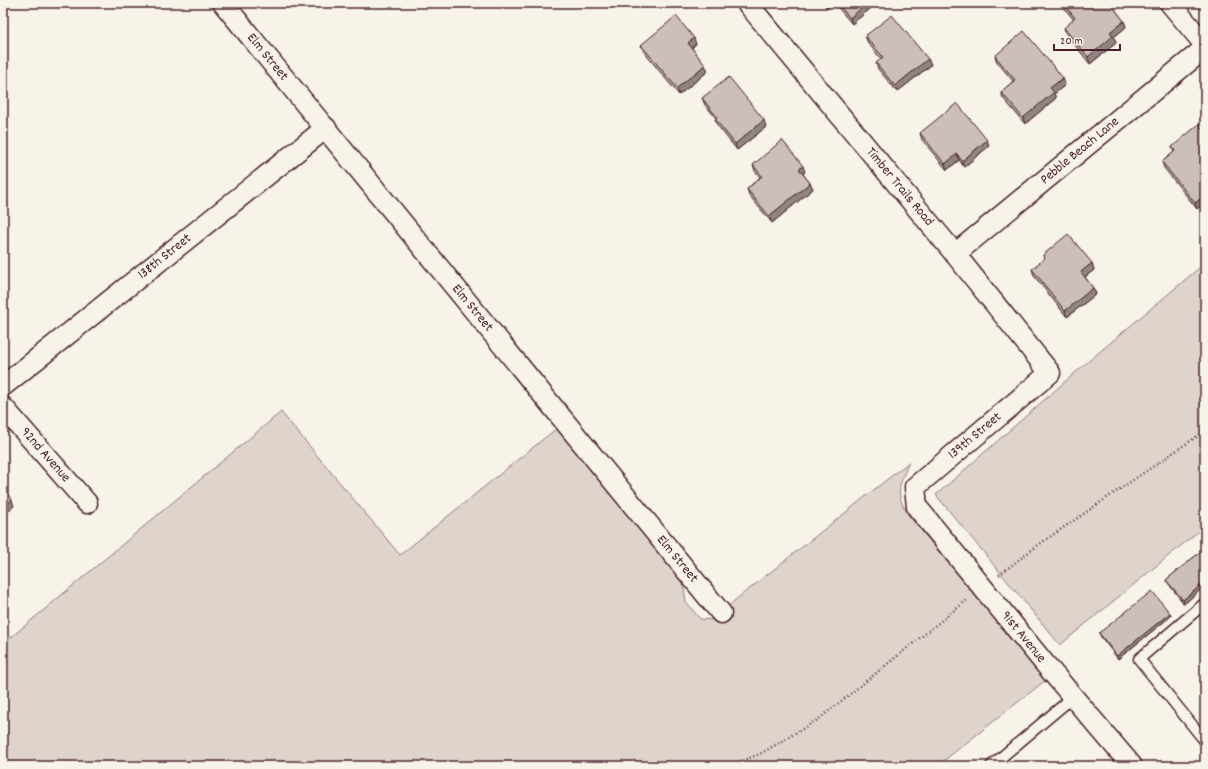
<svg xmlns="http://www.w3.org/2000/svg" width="1208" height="769" font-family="Dekko,sans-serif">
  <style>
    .green { fill: #ded4cc; stroke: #947a7c }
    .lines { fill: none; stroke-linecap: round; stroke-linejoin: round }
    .service-casing { stroke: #4a1f2b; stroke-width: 13 }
    .minor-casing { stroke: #4a1f2b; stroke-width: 23 }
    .path { stroke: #4a1f2b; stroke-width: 2.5; stroke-dasharray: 1 3; stroke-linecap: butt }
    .service { stroke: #f7f3e8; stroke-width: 10 }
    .minor { stroke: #f7f3e8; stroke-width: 20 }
    .wall { fill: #afa49f; stroke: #4a1f2b }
    .shaded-wall { fill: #8f8682; stroke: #4a1f2b }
    .building { fill: #ccbfb9; stroke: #4a1f2b }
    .labels { text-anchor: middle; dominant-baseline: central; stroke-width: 3; stroke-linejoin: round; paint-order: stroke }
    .street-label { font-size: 14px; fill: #4a1f2b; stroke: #f7f3e8 }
  </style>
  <rect width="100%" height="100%" fill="#f7f3e8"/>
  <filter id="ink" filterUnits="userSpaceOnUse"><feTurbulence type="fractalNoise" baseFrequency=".025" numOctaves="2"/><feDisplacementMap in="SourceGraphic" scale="8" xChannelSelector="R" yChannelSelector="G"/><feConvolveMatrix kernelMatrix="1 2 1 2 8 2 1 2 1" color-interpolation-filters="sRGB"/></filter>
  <g filter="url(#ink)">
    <path class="green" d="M1205 263V526L1060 645 936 495 1084 365Z
      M281 412 400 555 557 428 683 581 686 602 700 619 716 620 734 601 909 462C899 486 894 493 909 516L1046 680 937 766H3V644Z"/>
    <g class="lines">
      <defs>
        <path id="service" d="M1205 603 1139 659 1205 741
          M991 766 1073 697"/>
        <g id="minor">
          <path id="s1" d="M223 3 721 613"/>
          <path id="s2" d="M747 3 955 254 1050 373 915 487 917 507 1045 664 1132 766"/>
          <path d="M1170 3 1205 45"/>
          <path id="s3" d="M955 254 1205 48"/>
          <path id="s4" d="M3 386 326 128"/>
          <path id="s5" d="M3 407 87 503"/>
        </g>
      </defs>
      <use href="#service" class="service-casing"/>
      <use href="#minor" class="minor-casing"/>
      <path class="path" d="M999 575 1038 545 1205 431
        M727 766 760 754 819 719 967 600"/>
      <use href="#service" class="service"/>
      <use href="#minor" class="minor"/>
    </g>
    <path class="wall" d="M823 3H834L827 8Z
      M834 3H877L852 24Z
      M1063 3H1110L1124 21 1126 27 1114 37 1116 43 1090 64 1066 34 1064 28 1074 20 1064 8Z
      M865 36 928 59 931 65 897 92 878 69 876 63 881 59 868 43Z
      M696 44 692 48 708 71 679 95 643 51 641 45Z
      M995 56 1063 78 1065 85 1054 94 1056 98 1025 124 1003 98 1001 92 1013 81 997 62Z
      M702 98 766 127 737 150 717 125 715 119 716 118 705 105Z
      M1205 132 1197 209 1164 168 1162 162 1174 152 1172 147Z
      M920 133 987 140 989 146 964 167 959 160 947 170 922 140Z
      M753 165 805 172 803 174 810 183 813 189 772 223 749 195 747 189 760 177 755 171Z
      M1043 255 1092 263 1094 270 1085 277 1093 288 1096 294 1067 317 1034 276 1032 269 1044 259Z
      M1205 548V586L1184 604 1168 583 1166 580Z
      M1170 613 1171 616 1118 659 1101 637 1099 633Z"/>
    <path class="shaded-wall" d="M826 3H834L827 8Z
      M867 3H877L852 24 850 18Z
      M1124 21 1126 27 1114 37 1116 43 1090 64 1088 57 1110 32Z
      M694 38 696 44 690 49 688 43Z
      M928 59 931 65 897 92 895 86Z
      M705 65 708 71 679 95 677 88Z
      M1063 78 1065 85 1054 94 1056 98 1025 124 1023 118 1050 88Z
      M764 120 766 127 737 150 735 144Z
      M987 140 989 146 964 167 962 161Z
      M957 154 959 160 947 170 945 164Z
      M803 166 805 172 801 175 799 169Z
      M810 183 813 189 772 223 769 216Z
      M1205 195V203L1197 209 1195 203Z
      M1092 263 1094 270 1083 278 1081 272Z
      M1093 288 1096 294 1067 317 1065 311Z
      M12 500 14 506 3 515V507Z
      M1205 582V586L1184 604 1183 600Z
      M1170 613 1171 616 1118 659 1117 656Z"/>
    <path class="building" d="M837 3H867L850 18Z
      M1063 3H1110L1124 21 1110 32 1113 36 1088 57 1064 28 1075 18Z
      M892 15 928 59 895 86 876 63 883 57 865 36Z
      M676 16 694 38 688 43 705 65 677 88 641 45Z
      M1024 31 1063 78 1050 88 1054 92 1023 118 1001 92 1015 80 995 56Z
      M729 77 764 120 735 144 715 119 717 117 702 98Z
      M957 103 987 140 962 161 957 154 945 164 920 133Z
      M1199 124 1205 132V195L1195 203 1162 162 1175 151 1172 147Z
      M782 140 803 166 799 169 810 183 769 216 747 189 762 176 753 165Z
      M1068 234 1092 263 1081 272 1093 288 1065 311 1032 269 1045 258 1043 255Z
      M3 489 12 500 3 507Z
      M1205 548V582L1183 600 1166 580Z
      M1152 591 1170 613 1117 656 1099 633Z"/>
  </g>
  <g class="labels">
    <g class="street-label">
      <text stroke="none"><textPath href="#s1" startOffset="70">Elm Street</textPath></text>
      <text stroke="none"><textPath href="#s3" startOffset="162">Pebble Beach Lane</textPath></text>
      <text stroke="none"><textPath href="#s2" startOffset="239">Timber Trails Road</textPath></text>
      <text stroke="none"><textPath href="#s4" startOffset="207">138th Street</textPath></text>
      <text stroke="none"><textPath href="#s1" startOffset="394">Elm Street</textPath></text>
      <text transform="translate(975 436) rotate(-40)">139th Street</text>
      <text stroke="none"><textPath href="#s5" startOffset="64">92nd Avenue</textPath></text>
      <text stroke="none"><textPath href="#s1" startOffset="718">Elm Street</textPath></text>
      <text stroke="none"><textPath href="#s2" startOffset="843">91st Avenue</textPath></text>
    </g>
  </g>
  <rect width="1208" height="769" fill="none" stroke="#f7f3e8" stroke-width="16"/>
  <rect x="8" y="8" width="1192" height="753" fill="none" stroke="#4a1f2b" stroke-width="1.5" filter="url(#ink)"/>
  <path d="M1054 44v6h66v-6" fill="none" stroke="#4a1f2b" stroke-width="2"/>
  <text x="1060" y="44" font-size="12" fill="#4a1f2b" stroke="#f7f3e8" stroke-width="3" paint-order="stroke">20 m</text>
</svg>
